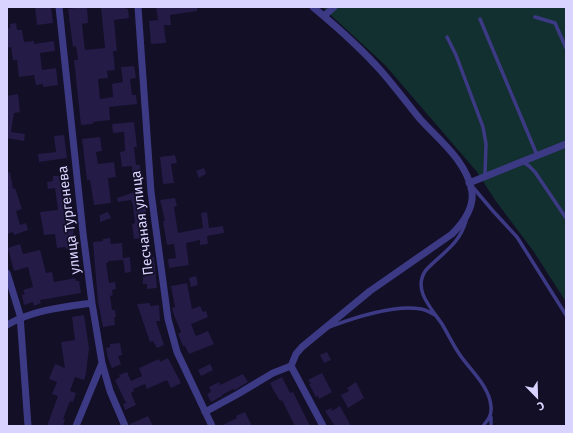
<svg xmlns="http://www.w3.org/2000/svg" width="573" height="433" font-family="'Fira Sans',sans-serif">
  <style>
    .green { fill: #12302f }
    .building { fill: #241b47 }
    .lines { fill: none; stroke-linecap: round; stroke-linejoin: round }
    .lane { stroke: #3d3a85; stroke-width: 3.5 }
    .street { stroke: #3d3a85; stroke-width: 7 }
    .labels { text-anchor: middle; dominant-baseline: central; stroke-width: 3.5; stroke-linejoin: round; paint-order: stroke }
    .street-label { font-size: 14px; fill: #d9d4ff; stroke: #130f26 }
  </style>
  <rect width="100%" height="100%" fill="#130f26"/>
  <path class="green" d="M322 7H566V302L534 252 495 200 477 172 385 65Z"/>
  <path class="building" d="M35 7H51L53 23 37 25Z
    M75 7H87L88 23 82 24 85 50 105 48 101 7H125L126 9H128L129 18 114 20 117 51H113L115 70 107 71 108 78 98 79 100 99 113 97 112 84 123 82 121 67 134 66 136 78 130 79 132 95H136L137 104 109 107 110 120 93 122V124L81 125 74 60H78L76 46 73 47 68 9 75 8Z
    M156 7H197V11L170 15 171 25H164L166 43 151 44 149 21 158 20Z
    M16 23 17 30H22L24 42 34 41V44L54 41 55 51 40 53 42 70 56 68 58 85 43 87V84L36 85 34 75 19 77 17 60H13L11 47 7 48V29L10 28V24Z
    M18 94 20 112 14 113 11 132 25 134 24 141 7 138V96Z
    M134 122 137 147H134L136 165H140L141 173 132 174V166L122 167 120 152 125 151 124 132 113 133 112 124Z
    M64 135 67 158 39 162 38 154 56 152 54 136Z
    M100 137 102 151 96 152 98 164 114 162 116 177 108 178 111 203 94 205 90 180H87L82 139Z
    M175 155 177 163 171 164 174 183 163 184 160 157Z
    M204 168 206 174 199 178 196 171Z
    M10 172 13 189 15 188 22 209 16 211 20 225 26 223 28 230 14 235 13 232 7 234V173Z
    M53 176H60V180L68 179 75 248 66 249V247L57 248 55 234 44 235 40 212 58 210 55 188 48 189 47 182 53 181Z
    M141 190 145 202 148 229H142L143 238 134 239 132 224 135 223 133 205 131 200 118 202 117 198Z
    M175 198 177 206 174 207 178 233 203 228 201 213 207 212 209 228 223 226 224 233 207 236 208 244 200 245V240L186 243 189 265 169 268 168 259 176 258 174 244 167 245 163 221H165L160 200Z
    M108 212 111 218 100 222V215Z
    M110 238 111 244 122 243 123 260 108 261V263H106L109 283 115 282 116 289 112 290 113 295 110 296 112 310H115L116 317H114L115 325 103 327 98 302 93 242 103 241V239Z
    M20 244 23 254 40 250 46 273 52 272 54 282 75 278 76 281H79L81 293 40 300 41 303 34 306 33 302 24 305 22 295 25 294 23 290 33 287 28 267 14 271 8 248Z
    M130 257 131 272 125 273 123 258Z
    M154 257 157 288 147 289V284H143V277L146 276 145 258Z
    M196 276 198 285 191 287 189 278Z
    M187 283 192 309 200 306 203 312 206 311 208 317 191 324 196 336 208 331 214 344 189 354 185 346H183L178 334 181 332 174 315 172 308 175 307 171 286Z
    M150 303V306L159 305 160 321H156L164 345 157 348 153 341 150 342 137 304Z
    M84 315 89 348 86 374 84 380 75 377 70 391 76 393 73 402 70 401 63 419H65L63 426H47L58 396 52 394 57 382 49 379 55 364 65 368 61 342 75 340 72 317Z
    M120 343 122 355 118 356 121 364 112 368 108 358 106 348 110 347V344Z
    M327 352 331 360 324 363 320 355Z
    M168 358 181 383 171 388 167 380 147 389 145 384 133 389 134 391 131 393 136 405 125 410 123 404 126 403 115 380 120 377 119 375 127 372 131 381 142 376 139 368 159 359 160 362Z
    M210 364 213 370 201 376 198 370Z
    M322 373 332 392 319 399 318 396 316 397 309 384H311L308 380Z
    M243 374 248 382 235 390 233 389 222 395V396L211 402 207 394 211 392 209 387 219 382 220 385Z
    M282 377 290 393 293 392 310 426H295L282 400 280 401 274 391 270 383Z
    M356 382 364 398 348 408 341 395 349 391 347 388Z
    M340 406 351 426H335L325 411 331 408 332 411Z
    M245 412 252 426H221L237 418 236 416Z
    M148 416 153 426H130V424Z"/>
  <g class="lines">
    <path class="lane" d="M535 17 555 23 566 48
      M480 19 537 155
      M447 37 456 55 483 127 486 144 485 176
      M523 162 529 166 535 172 566 218
      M471 185 493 211 517 237 566 315
      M466 221C459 245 442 253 426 270 412 289 431 308 442 324 448 334 453 345 460 355 471 371 490 387 491 407 492 415 488 420 483 426
      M329 327C353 318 395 304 421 309 426 310 430 312 435 315
      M491 417V426"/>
    <path class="street" d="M59 7 83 233 92 303 102 363 110 391 125 426
      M138 7 151 192 168 319 177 352 212 426
      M324 16 334 7
      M469 183 566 144
      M7 273 20 315 28 426
      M7 325C33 310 63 307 92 303
      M291 366 323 426
      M205 412 238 394 273 373 291 366 296 354 302 347 370 291 452 234C463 223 474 209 472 192 467 161 439 140 420 119 407 103 395 87 382 72 361 48 337 27 313 7
      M76 426 102 363"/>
  </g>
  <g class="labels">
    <g class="street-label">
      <text transform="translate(69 220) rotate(-97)">улица Тургенева</text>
      <text transform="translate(142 223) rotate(-97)">Песчаная улица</text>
    </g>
  </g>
  <rect width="573" height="433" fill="none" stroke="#d9d4ff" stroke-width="16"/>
  <g transform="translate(537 397) rotate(157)" stroke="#130f26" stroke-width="3" paint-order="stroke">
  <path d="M0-3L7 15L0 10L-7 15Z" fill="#d9d4ff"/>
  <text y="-6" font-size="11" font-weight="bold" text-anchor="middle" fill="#d9d4ff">С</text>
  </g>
</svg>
